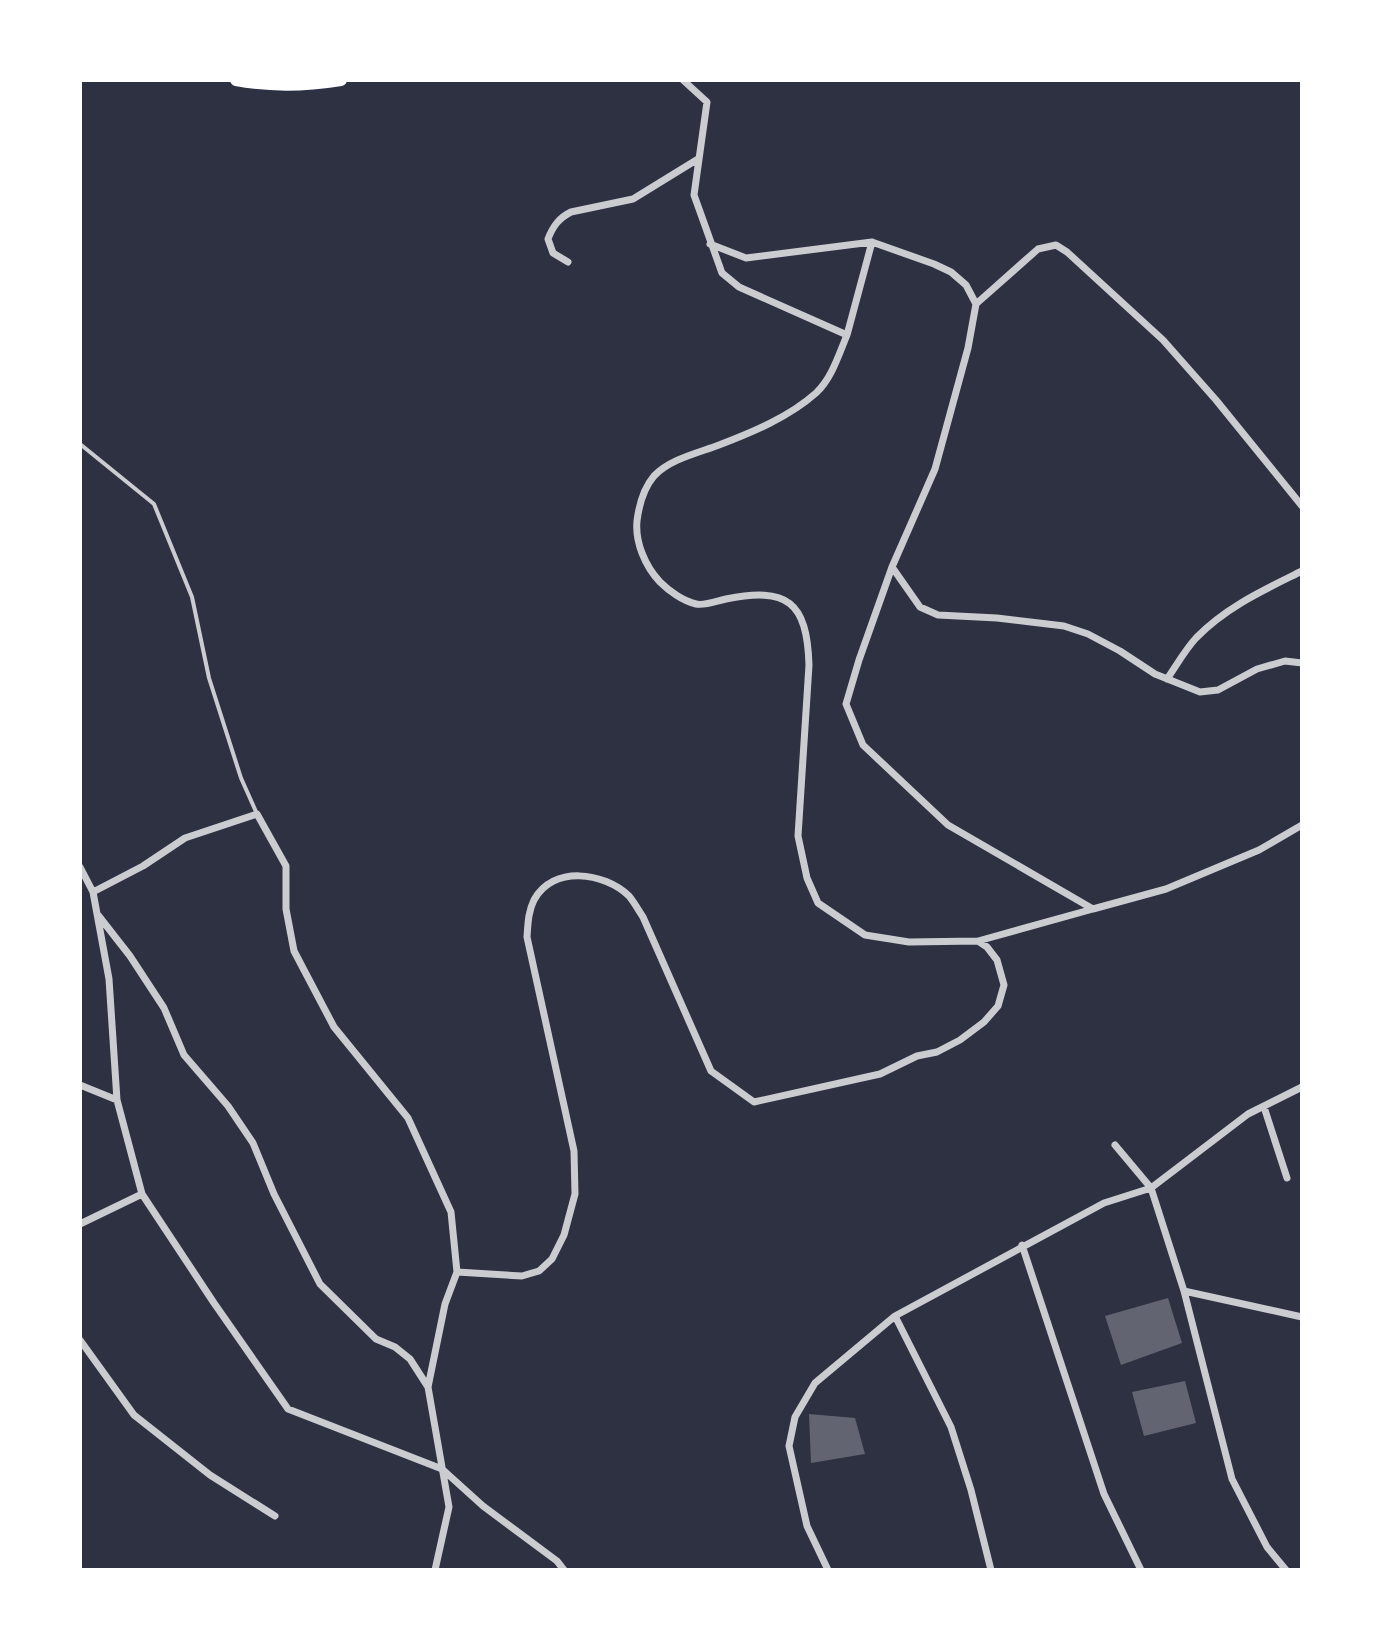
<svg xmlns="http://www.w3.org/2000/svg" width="1382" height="1650" font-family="Roboto,sans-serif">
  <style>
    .building { fill: #626471 }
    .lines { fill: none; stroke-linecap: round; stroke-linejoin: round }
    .service { stroke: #caccd0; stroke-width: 4 }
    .minor { stroke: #caccd0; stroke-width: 7 }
    .primary { stroke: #fff; stroke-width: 12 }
  </style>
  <rect width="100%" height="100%" fill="#2d3142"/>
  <path class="building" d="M1168 1298 1182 1343 1121 1365 1105 1316Z
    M1185 1381 1196 1423 1144 1436 1132 1392Z
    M809 1414 855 1418 865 1454 811 1463Z"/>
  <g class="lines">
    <path class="service" d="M80 444 154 504 192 597 209 678 241 778 257 814"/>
    <path class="minor" d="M710 244 746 258 872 242 934 264 951 272 966 285 976 304 968 348 935 469 892 567 859 660 846 704 863 745 948 825 1093 909 1166 889 1259 850 1302 825
      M568 262 553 253 548 239C553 226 559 218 571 212L633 199 698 159
      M976 304 1038 249 1056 245 1067 252 1163 340 1216 400 1302 506
      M847 335 872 242
      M892 567 920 607 938 615 997 618 1064 626 1088 634 1120 651 1155 674 1200 692 1218 690 1257 669 1285 661 1302 663
      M1167 679C1176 666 1185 650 1196 638 1226 607 1264 590 1302 571
      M80 867 93 892 109 979 117 1100 142 1194 214 1303 288 1409 442 1469 483 1506 557 1561 564 1570
      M93 892 143 866 185 838 257 814 286 866V909L294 951 334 1027 408 1118 451 1212 457 1272 445 1304 428 1387 449 1507 435 1570
      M98 915 130 956 164 1008 184 1055 228 1106 253 1143 274 1194 320 1284 376 1339 395 1347 410 1359 428 1387
      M978 941 1093 909
      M80 1085 117 1100
      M1264 1107 1287 1178
      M1115 1145 1151 1188 1184 1291 1232 1479 1267 1547 1286 1570
      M80 1224 142 1194
      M1022 1245 1104 1494 1141 1570
      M457 1272 522 1276 539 1271 552 1259 564 1235 575 1194 574 1151 527 937C528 924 528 912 534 900 553 865 604 872 629 896 634 902 639 911 643 917L711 1071 754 1102 880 1074 917 1056 937 1052 960 1040 984 1022 998 1006 1004 985 997 960 987 947 978 941 909 942 865 935 818 903 807 878 798 836 809 665C807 601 787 587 726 599 717 601 704 606 696 604 683 601 669 591 660 582 645 566 635 542 637 521 639 505 643 489 654 476 670 459 698 453 719 445 753 432 789 417 816 393 832 378 839 354 847 335L739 287 722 273 694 195 707 102 683 80
      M1184 1291 1302 1317
      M895 1316 951 1427 971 1490 991 1570
      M80 1340 134 1415 210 1475 275 1516
      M828 1570 807 1526 789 1446 795 1417 815 1383 895 1316 1104 1203 1151 1188 1248 1114 1302 1087"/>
    <path class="primary" d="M236 80C272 87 304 86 341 80"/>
  </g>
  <rect width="1382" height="1650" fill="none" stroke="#ffffff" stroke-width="164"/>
</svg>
